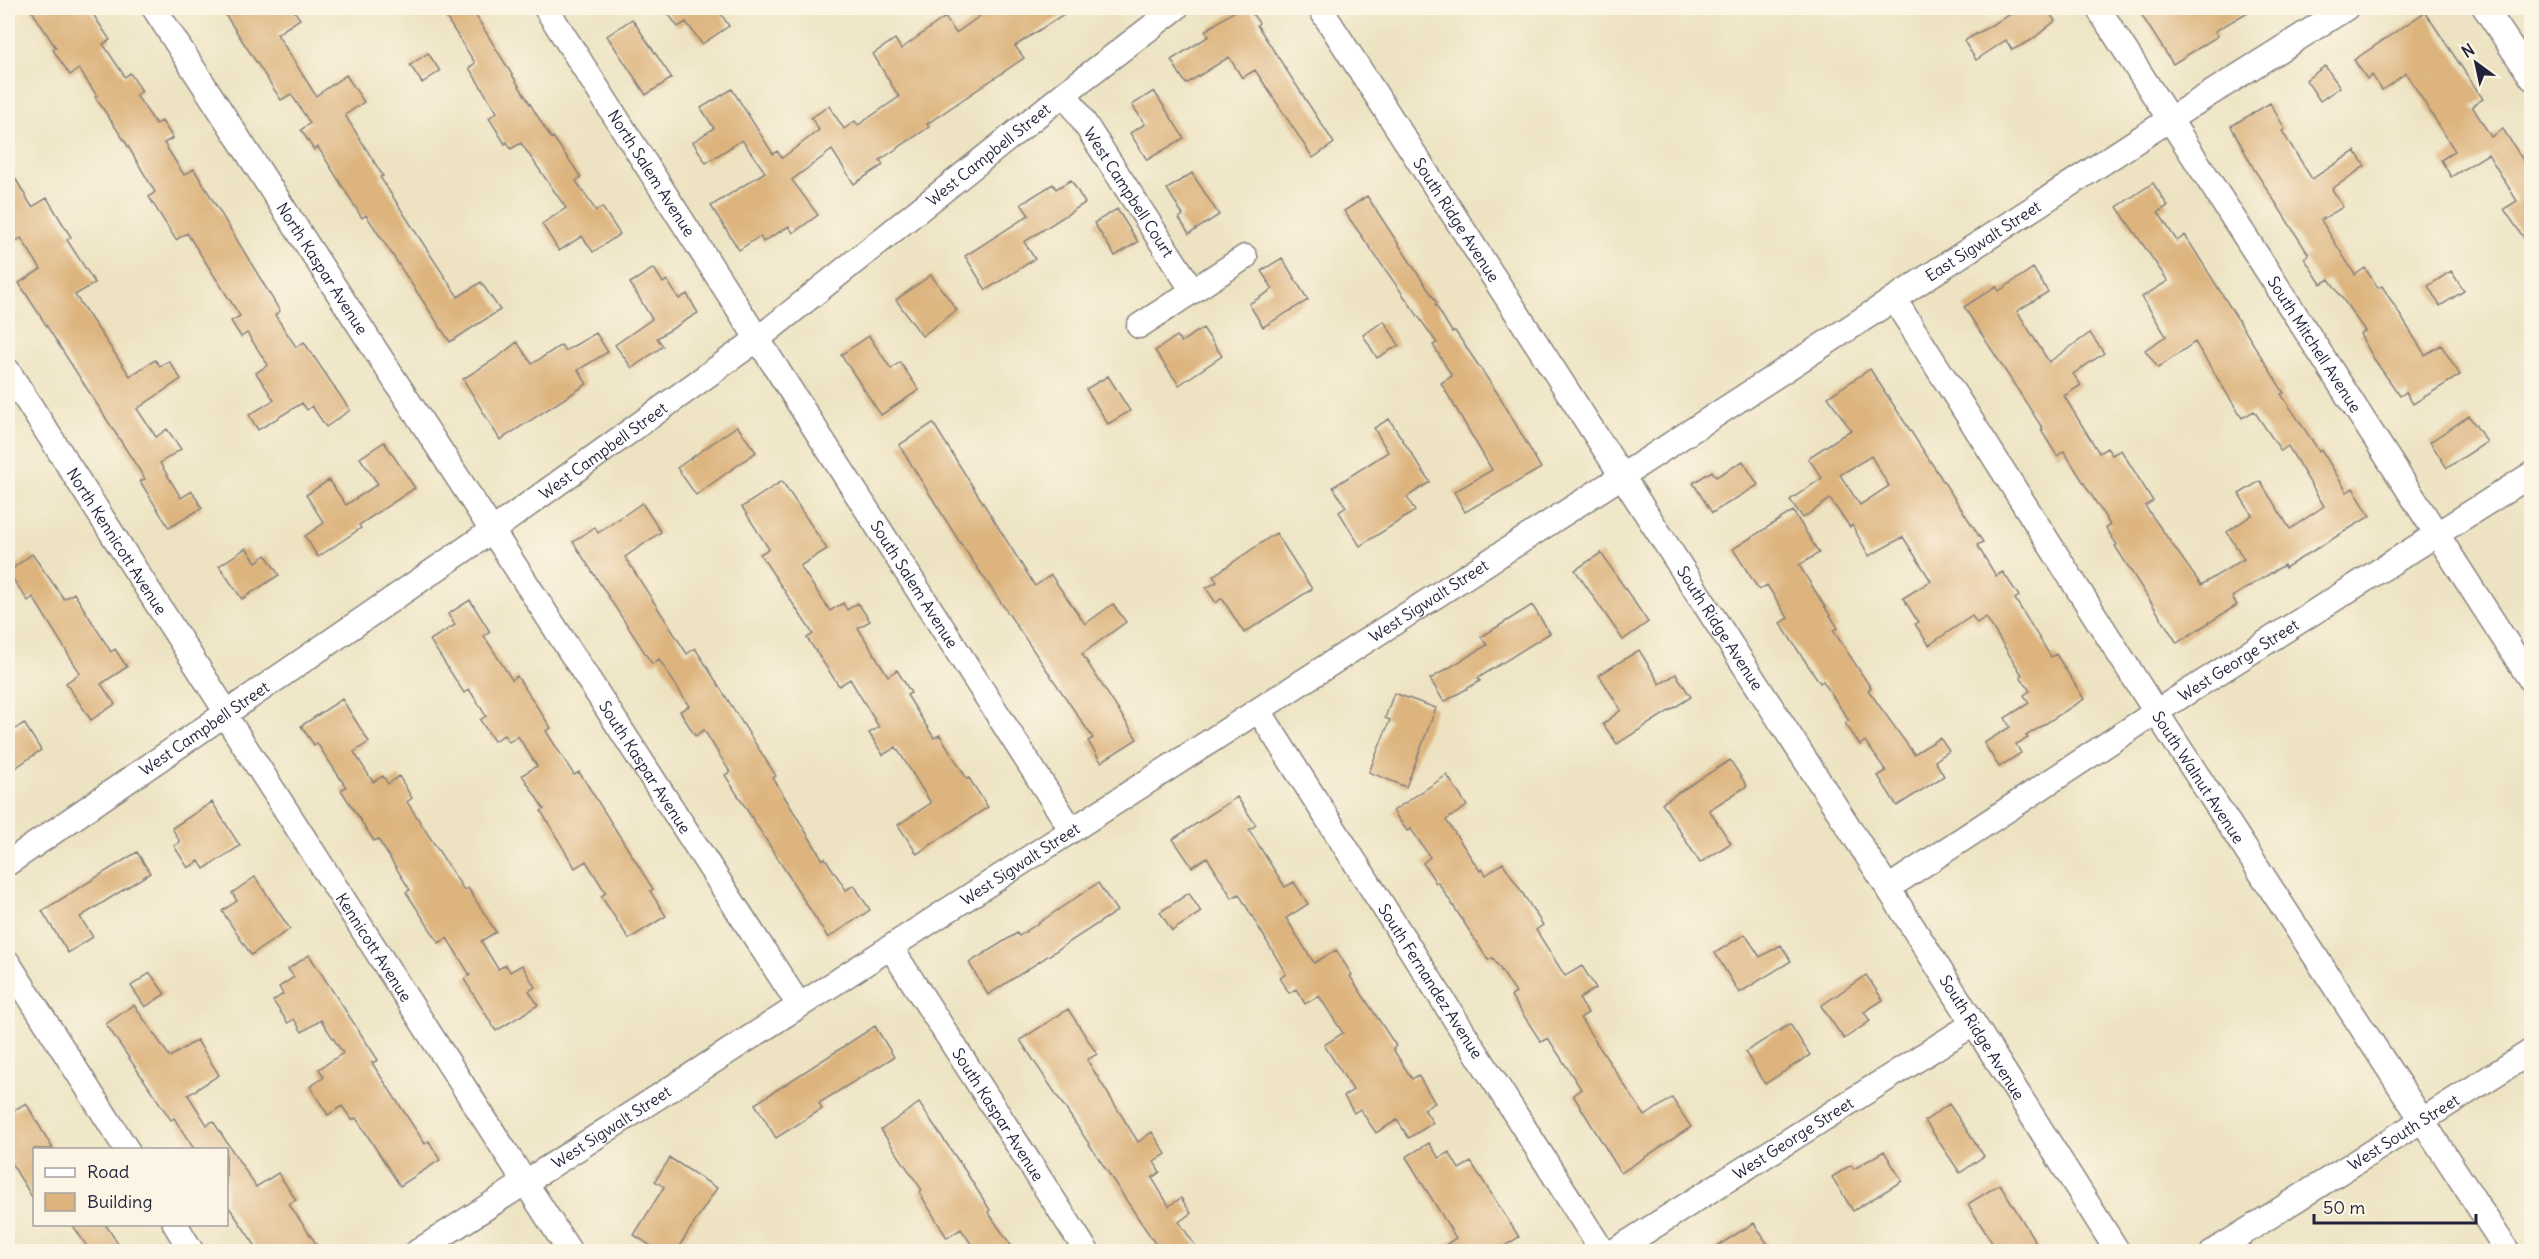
<svg xmlns="http://www.w3.org/2000/svg" width="2539" height="1259" font-family="Delius,sans-serif">
  <style>
    .building { fill: #ddb47e; fill-rule: evenodd }
    .lines { fill: none; stroke-linecap: round; stroke-linejoin: round }
    .minor-casing { stroke: #88827e; stroke-width: 27 }
    .minor { stroke: #fff; stroke-width: 24 }
    .labels { text-anchor: middle; dominant-baseline: central; stroke-width: 5; stroke-linejoin: round; paint-order: stroke }
    .street-label { font-size: 16px; fill: #22223b; stroke: #fcf5e5 }
  </style>
  <rect width="100%" height="100%" fill="#fcf5e5"/>
  <filter id="ink" filterUnits="userSpaceOnUse"><feTurbulence type="fractalNoise" baseFrequency=".0167" numOctaves="2"/><feDisplacementMap in="SourceGraphic" scale="12" xChannelSelector="R" yChannelSelector="G"/><feConvolveMatrix kernelMatrix="1 2 1 2 8 2 1 2 1" color-interpolation-filters="sRGB"/></filter>
  <filter id="wash" filterUnits="userSpaceOnUse"><feTurbulence type="fractalNoise" baseFrequency=".008" numOctaves="4" result="noise"/><feDisplacementMap in="SourceGraphic" scale="24" xChannelSelector="R" yChannelSelector="G"/><feGaussianBlur stdDeviation="1.35" result="paint"/><feColorMatrix in="noise" values="0 0 0 0 0 0 0 0 0 0 0 0 0 0 0 0 0 1.4 0 .05"/><feComposite in="paint" operator="in"/></filter>
  <g filter="url(#wash)">
    <rect width="100%" height="100%" fill="#ede3c2"/>
    <g id="blocks">
      <path class="building" d="M30 8H89L110 40 103 44 125 77 130 73 142 91 136 95 156 124 162 121 173 138 164 143 184 175 194 169 280 311 275 315 296 347 304 342 350 410 326 427 312 406 307 410 302 403 258 430 249 415 274 400 256 373 268 365 247 333 241 337 231 321 240 316 187 233 176 240 149 197 155 192 126 143 95 97 97 96 79 69 70 75 53 50 56 48Z
        M221 8H292L300 19 277 34 316 96 346 75 364 102 345 115 383 176 380 177 413 228 458 297 481 282 500 310 450 342 366 215 362 218 318 147 314 150 301 130 310 123 291 94 281 100Z
        M440 8H471L551 138 553 137 581 177 576 181 596 211 602 207 620 234 593 252 582 236 559 251 542 224 566 208 521 143 511 149 507 142 505 144 489 118 497 112 469 68 475 63Z
        M664 8H717L729 26 702 44 686 22 678 27Z
        M991 8H1073L1015 46 1024 58 927 124 929 127 880 160 883 165 854 184 832 150 792 180 818 215 793 233 789 226 763 242 760 236 739 250 711 206 765 172 742 140 706 163 693 142 714 128 701 108 732 89 773 154 777 151 782 158 819 130 811 118 829 106 844 129 855 121 858 125 899 97 873 54 895 39 901 49 945 17 956 33Z
        M1239 8H1248L1259 23 1257 25 1334 143 1313 158 1255 70 1242 78 1229 57 1186 84 1171 60 1209 36 1205 31Z
        M2021 8H2047L2055 21 2030 41 2012 50 2006 40 1976 60 1964 41Z
        M2137 8H2255L2215 31 2218 36 2173 64Z
        M2425 12 2483 99 2472 106 2491 137 2503 129 2532 174V250L2504 209 2517 201 2488 154 2451 177 2441 160 2455 151 2406 73 2382 90 2372 75 2367 79 2354 60Z
        M632 19 672 78 646 95 607 36Z
        M428 53 440 71 422 83 410 65Z
        M2325 66 2340 87 2320 101 2306 80Z
        M1154 91 1184 138 1147 160 1130 133 1145 124 1132 105Z
        M2270 103 2285 129 2282 131 2312 179 2355 151 2365 166 2332 189 2343 207 2321 220 2355 275 2365 268 2378 288 2382 286 2425 355 2441 345 2460 375 2413 404 2406 392 2400 396 2374 359 2360 334 2365 331 2329 279 2321 284 2304 258 2309 255 2254 169 2231 126Z
        M8 166 32 207 47 198 71 237 67 240 95 283 75 295 130 376 155 360 160 366 169 361 181 379 137 409 156 437 167 429 181 449 160 463 181 498 192 491 202 508 169 528 140 481 145 479 19 283 41 269 21 238 8 247Z
        M1192 173 1219 215 1189 234 1179 218 1183 215 1167 189Z
        M1071 180 1085 203 1024 242 1035 259 986 290 965 256 1029 215 1021 204 1053 184 1056 189Z
        M2153 183 2168 206 2158 212 2177 241 2185 235 2284 393 2281 394 2319 451 2321 449 2347 492 2353 488 2370 516 2285 568 2284 565 2232 597 2237 605 2177 643 2115 546 2117 545 2106 528 2110 525 2064 451 2057 456 2041 430 2043 429 1964 307 1996 286 1999 291 2033 268 2048 292 2017 311 2049 362 2090 333 2104 353 2073 374 2081 385 2064 396 2099 453 2107 448 2112 455 2121 450 2153 501 2145 506 2201 585 2244 559 2227 532 2252 515 2239 494 2260 481 2290 529 2324 506 2288 446 2281 451 2254 411 2242 418 2195 342 2158 368 2145 350 2166 336 2142 297 2168 281 2117 207Z
        M1367 196 1437 303 1435 304 1452 332 1455 331 1500 397 1541 468 1465 512 1454 492 1492 470 1441 383 1452 376 1433 345 1437 343 1344 211Z
        M1117 209 1138 242 1115 256 1094 223Z
        M1282 258 1308 300 1263 327 1249 304 1273 289 1261 271Z
        M654 268 663 283 667 280 679 299 687 294 698 313 657 338 663 346 632 368 615 345 652 319 630 283Z
        M2451 271 2464 291 2440 306 2428 286Z
        M931 275 957 310 922 336 896 300Z
        M1384 321 1399 345 1377 358 1363 335Z
        M1203 328 1222 356 1179 385 1155 351 1177 336 1181 342Z
        M596 333 608 352 578 370 587 384 500 440 463 379 498 357 517 342 532 364 561 345 565 351Z
        M869 336 891 369 900 362 919 390 881 415 841 355Z
        M1870 369 1983 542 1977 545 1996 576 2003 572 2019 596 2015 599 2051 657 2056 654 2084 699 2026 736 2028 738 2016 744 2021 753 1999 767 1984 743 2010 727 2005 718 2029 703 2024 695 2030 691 2020 676 2022 675 1986 617 1977 623 1972 616 1929 645 1915 624 1918 622 1903 598 1931 581 1903 537 1869 556 1852 525 1850 527 1830 499 1803 518 1790 500 1822 478 1808 458 1851 430 1828 397ZM1871 456 1889 486 1860 505 1840 475Z
        M1108 376 1130 411 1108 424 1086 389Z
        M2469 416 2487 442 2447 468 2430 442Z
        M1389 419 1430 482 1407 497 1415 511 1360 546 1339 512 1346 507 1333 487 1388 452 1374 428Z
        M933 423 1035 586 1051 575 1085 624 1113 604 1126 622 1082 654 1137 739 1101 762 1088 741 1093 738 957 538 899 445Z
        M737 426 756 452 696 495 677 468Z
        M384 442 415 488 359 525 361 528 318 557 305 536 324 523 306 495 329 480 346 505 378 484 360 458Z
        M1743 461 1758 485 1712 513 1693 483 1712 471 1716 477Z
        M782 481 827 549 800 566 830 611 843 603 847 610 858 603 870 621 858 628 888 676 897 670 911 693 907 695 934 738 940 735 967 779 969 778 988 807 917 854 898 825 931 803 896 747 883 755 869 733 879 727 850 679 839 686 807 638 813 634 760 554 769 549 742 507Z
        M642 503 661 532 625 557 687 654 695 648 776 776 773 778 823 860 825 858 846 890 854 885 870 910 828 938 725 775 730 772 704 730 695 736 680 711 689 706 659 659 652 664 573 542 595 527 598 533Z
        M1793 511 1819 553 1799 565 1838 628 1833 630 1871 688 1868 690 1914 754 1940 738 1949 751 1935 761 1944 776 1897 806 1878 776 1886 771 1865 741 1860 745 1845 723 1849 721 1823 681 1820 683 1799 652 1780 623 1788 618 1767 585 1759 590 1733 549Z
        M1276 533 1312 589 1244 633 1222 598 1216 603 1206 588 1217 582 1213 576Z
        M246 548 256 562 266 555 279 575 242 599 219 566Z
        M1601 553 1648 622 1623 640 1575 570Z
        M32 554 64 599 74 593 111 652 115 649 127 667 101 684 115 704 91 720 66 683 80 673 33 597 28 601 8 572Z
        M470 600 490 632 484 636 512 680 517 676 551 728 546 731 574 775 579 772 585 781 653 889 650 891 666 916 629 939 601 896 606 893 586 861 575 868 541 811 544 809 522 775 537 766 518 736 509 742 504 735 494 741 480 720 486 716 469 689 464 693 430 640 455 625 448 614Z
        M1532 605 1550 633 1478 678 1480 681 1444 702 1430 679 1487 645 1481 637Z
        M1639 650 1660 684 1676 674 1691 697 1617 744 1603 724 1621 710 1599 675Z
        M1394 693 1436 708 1406 787 1369 772 1390 720 1385 718Z
        M342 699 369 742 354 752 373 782 383 776 388 784 399 776 412 798 407 802 464 890 468 888 496 932 481 941 498 969 506 965 510 972 522 965 535 987 529 991 538 1005 496 1031 464 979 470 975 447 938 439 943 406 892 410 890 378 839 374 841 341 790 346 787 317 743 314 745 301 726Z
        M24 723 41 750 8 773V734Z
        M1730 760 1747 786 1709 810 1731 843 1700 863 1662 803Z
        M1447 775 1467 806 1446 820 1480 871 1482 869 1486 875 1503 863 1543 925 1536 930 1565 976 1582 966 1596 988 1579 999 1588 1013 1580 1018 1645 1116 1672 1098 1691 1127 1621 1173 1573 1095 1581 1089 1548 1038 1541 1042 1511 996 1516 993 1493 958 1488 960 1438 882 1436 883 1423 863 1430 857 1411 829 1407 831 1393 811Z
        M1237 797 1256 825 1249 830 1285 887 1294 882 1308 904 1286 918 1314 963 1336 950 1352 975 1350 976 1396 1046 1393 1049 1412 1079 1418 1075 1435 1103 1424 1109 1433 1123 1409 1138 1397 1120 1376 1133 1360 1109 1354 1113 1344 1096 1353 1090 1324 1045 1343 1033 1319 996 1305 1004 1296 989 1289 993 1280 978 1286 974 1239 894 1232 898 1207 857 1192 867 1173 839Z
        M212 802 240 846 204 869 199 861 188 868 174 846 180 842 172 828Z
        M137 852 150 873 80 917 93 937 68 953 42 911Z
        M255 877 290 929 251 955 222 911 237 901 232 893Z
        M1098 883 1117 911 988 995 969 963 1017 933 1019 936Z
        M1189 893 1201 912 1172 931 1160 912Z
        M1745 934 1760 957 1781 945 1791 961 1739 993 1715 953Z
        M309 955 378 1060 372 1063 425 1144 429 1141 440 1160 400 1186 356 1118 352 1120 342 1106 328 1115 310 1087 324 1077 319 1069 343 1053 321 1020 302 1032 294 1019 288 1023 273 1001 283 994 279 987 294 977 288 969Z
        M150 973 165 994 145 1007 131 986Z
        M1866 975 1883 1000 1864 1012 1870 1021 1844 1039 1821 1006Z
        M134 1005 170 1057 197 1040 219 1075 188 1095 207 1125 213 1121 256 1187 278 1173 296 1200 289 1204 321 1251H259L226 1203V1149H194L174 1118 171 1120 106 1024Z
        M1068 1009 1097 1054 1087 1060 1138 1142 1152 1132 1166 1154 1154 1162 1160 1172 1152 1178 1169 1206 1181 1198 1191 1213 1179 1222 1199 1251H1160L1020 1040Z
        M1790 1024 1810 1055 1765 1084 1745 1052Z
        M875 1026 894 1057 819 1103 822 1109 776 1138 755 1104Z
        M26 1103 53 1149H34V1200L8 1158V1114Z
        M919 1103 966 1172 990 1210 988 1212 1015 1251H976L961 1229 947 1238 919 1192 922 1190 881 1130Z
        M1949 1104 1984 1156 1960 1173 1925 1121Z
        M1429 1143 1439 1158 1449 1152 1459 1169 1471 1162 1519 1237 1497 1251H1436L1456 1238 1406 1157Z
        M1884 1151 1902 1181 1853 1211 1832 1177 1851 1165 1854 1169Z
        M670 1158 717 1188 676 1251H659L634 1235 664 1187 655 1181Z
        M2000 1184 2027 1228 2041 1251H1997L1968 1204Z
        M1754 1223 1772 1251H1709Z
        M72 1224H105L123 1251H90Z"/>
    </g>
  </g>
  <g filter="url(#ink)">
    <use href="#blocks" fill-opacity="0" stroke="#88827e" stroke-width="1.5"/>
    <g class="lines">
      <defs>
        <g id="minor">
          <path id="s1" d="M154 8 799 1005"/>
          <path id="s2" d="M546 8 1071 829"/>
          <path id="s3" d="M1320 8 1888 888 2118 1252"/>
          <path id="s4" d="M2098 8 2532 682"/>
          <path d="M2485 8 2532 78"/>
          <path id="s5" d="M1065 93 1193 291"/>
          <path id="s6" d="M1894 299 2156 712 2508 1252"/>
          <path d="M1139 326 1245 257"/>
          <path id="s7" d="M8 371 227 713 226 717 570 1252"/>
          <path id="s8" d="M1259 711 1603 1252"/>
          <path id="s9" d="M8 863 493 530 759 338 1065 93 1176 8"/>
          <path id="s10" d="M1888 888 2156 712 2532 474"/>
          <path id="s11" d="M891 948 1087 1252"/>
          <path d="M8 963 127 1150"/>
          <path d="M175 1224 192 1252"/>
          <path id="s12" d="M417 1252 1622 476 2170 119 2346 8"/>
          <path id="s13" d="M1613 1252 1973 1024"/>
          <path id="s14" d="M2213 1252 2532 1051"/>
        </g>
      </defs>
      <use href="#minor" class="minor-casing"/>
      <use href="#minor" class="minor"/>
    </g>
  </g>
  <g class="labels">
    <g class="street-label">
      <text stroke="none"><textPath href="#s9" startOffset="1210">West Campbell Street</textPath></text>
      <text stroke="none"><textPath href="#s2" startOffset="196">North Salem Avenue</textPath></text>
      <text stroke="none"><textPath href="#s5" startOffset="118">West Campbell Court</textPath></text>
      <text stroke="none"><textPath href="#s3" startOffset="252">South Ridge Avenue</textPath></text>
      <text stroke="none"><textPath href="#s12" startOffset="1864">East Sigwalt Street</textPath></text>
      <text stroke="none"><textPath href="#s1" startOffset="310">North Kaspar Avenue</textPath></text>
      <text stroke="none"><textPath href="#s4" startOffset="400">South Mitchell Avenue</textPath></text>
      <text stroke="none"><textPath href="#s9" startOffset="724">West Campbell Street</textPath></text>
      <text stroke="none"><textPath href="#s7" startOffset="202">North Kennicott Avenue</textPath></text>
      <text stroke="none"><textPath href="#s2" startOffset="684">South Salem Avenue</textPath></text>
      <text stroke="none"><textPath href="#s12" startOffset="1203">West Sigwalt Street</textPath></text>
      <text stroke="none"><textPath href="#s3" startOffset="738">South Ridge Avenue</textPath></text>
      <text stroke="none"><textPath href="#s10" startOffset="418">West George Street</textPath></text>
      <text stroke="none"><textPath href="#s9" startOffset="238">West Campbell Street</textPath></text>
      <text stroke="none"><textPath href="#s1" startOffset="904">South Kaspar Avenue</textPath></text>
      <text stroke="none"><textPath href="#s6" startOffset="567">South Walnut Avenue</textPath></text>
      <text stroke="none"><textPath href="#s12" startOffset="717">West Sigwalt Street</textPath></text>
      <text stroke="none"><textPath href="#s7" startOffset="684">Kennicott Avenue</textPath></text>
      <text stroke="none"><textPath href="#s8" startOffset="320">South Fernandez Avenue</textPath></text>
      <text stroke="none"><textPath href="#s3" startOffset="1224">South Ridge Avenue</textPath></text>
      <text stroke="none"><textPath href="#s11" startOffset="198">South Kaspar Avenue</textPath></text>
      <text stroke="none"><textPath href="#s12" startOffset="231">West Sigwalt Street</textPath></text>
      <text stroke="none"><textPath href="#s14" startOffset="225">West South Street</textPath></text>
      <text stroke="none"><textPath href="#s13" startOffset="213">West George Street</textPath></text>
    </g>
  </g>
  <rect width="2539" height="1259" fill="none" stroke="#fcf5e5" stroke-width="30"/>
  <rect x="33" y="1148" width="195" height="78" fill="#fcf5e5" stroke="#a5a1a1" stroke-width="1.5"/>
  <rect x="45" y="1168" width="30" height="9" fill="#ffffff" stroke="#a5a1a1" stroke-width="1.5"/>
  <text x="87" y="1178" font-size="18" fill="#22223b">Road</text>
  <rect x="45" y="1193" width="30" height="18" fill="#ddb47e" stroke="#a5a1a1" stroke-width="1.5"/>
  <text x="87" y="1208" font-size="18" fill="#22223b">Building</text>
  <g transform="translate(2476 63) rotate(327)" stroke="#fcf5e5" stroke-width="4.5" paint-order="stroke">
  <path d="M0-4.5L10 22L0 15L-10 22Z" fill="#22223b"/>
  <text y="-9" font-size="16" font-weight="bold" text-anchor="middle" fill="#22223b">N</text>
  </g>
  <path d="M2314 1214v9h162v-9" fill="none" stroke="#22223b" stroke-width="3"/>
  <text x="2323" y="1214" font-size="18" fill="#22223b" stroke="#fcf5e5" stroke-width="4.5" paint-order="stroke">50 m</text>
</svg>
